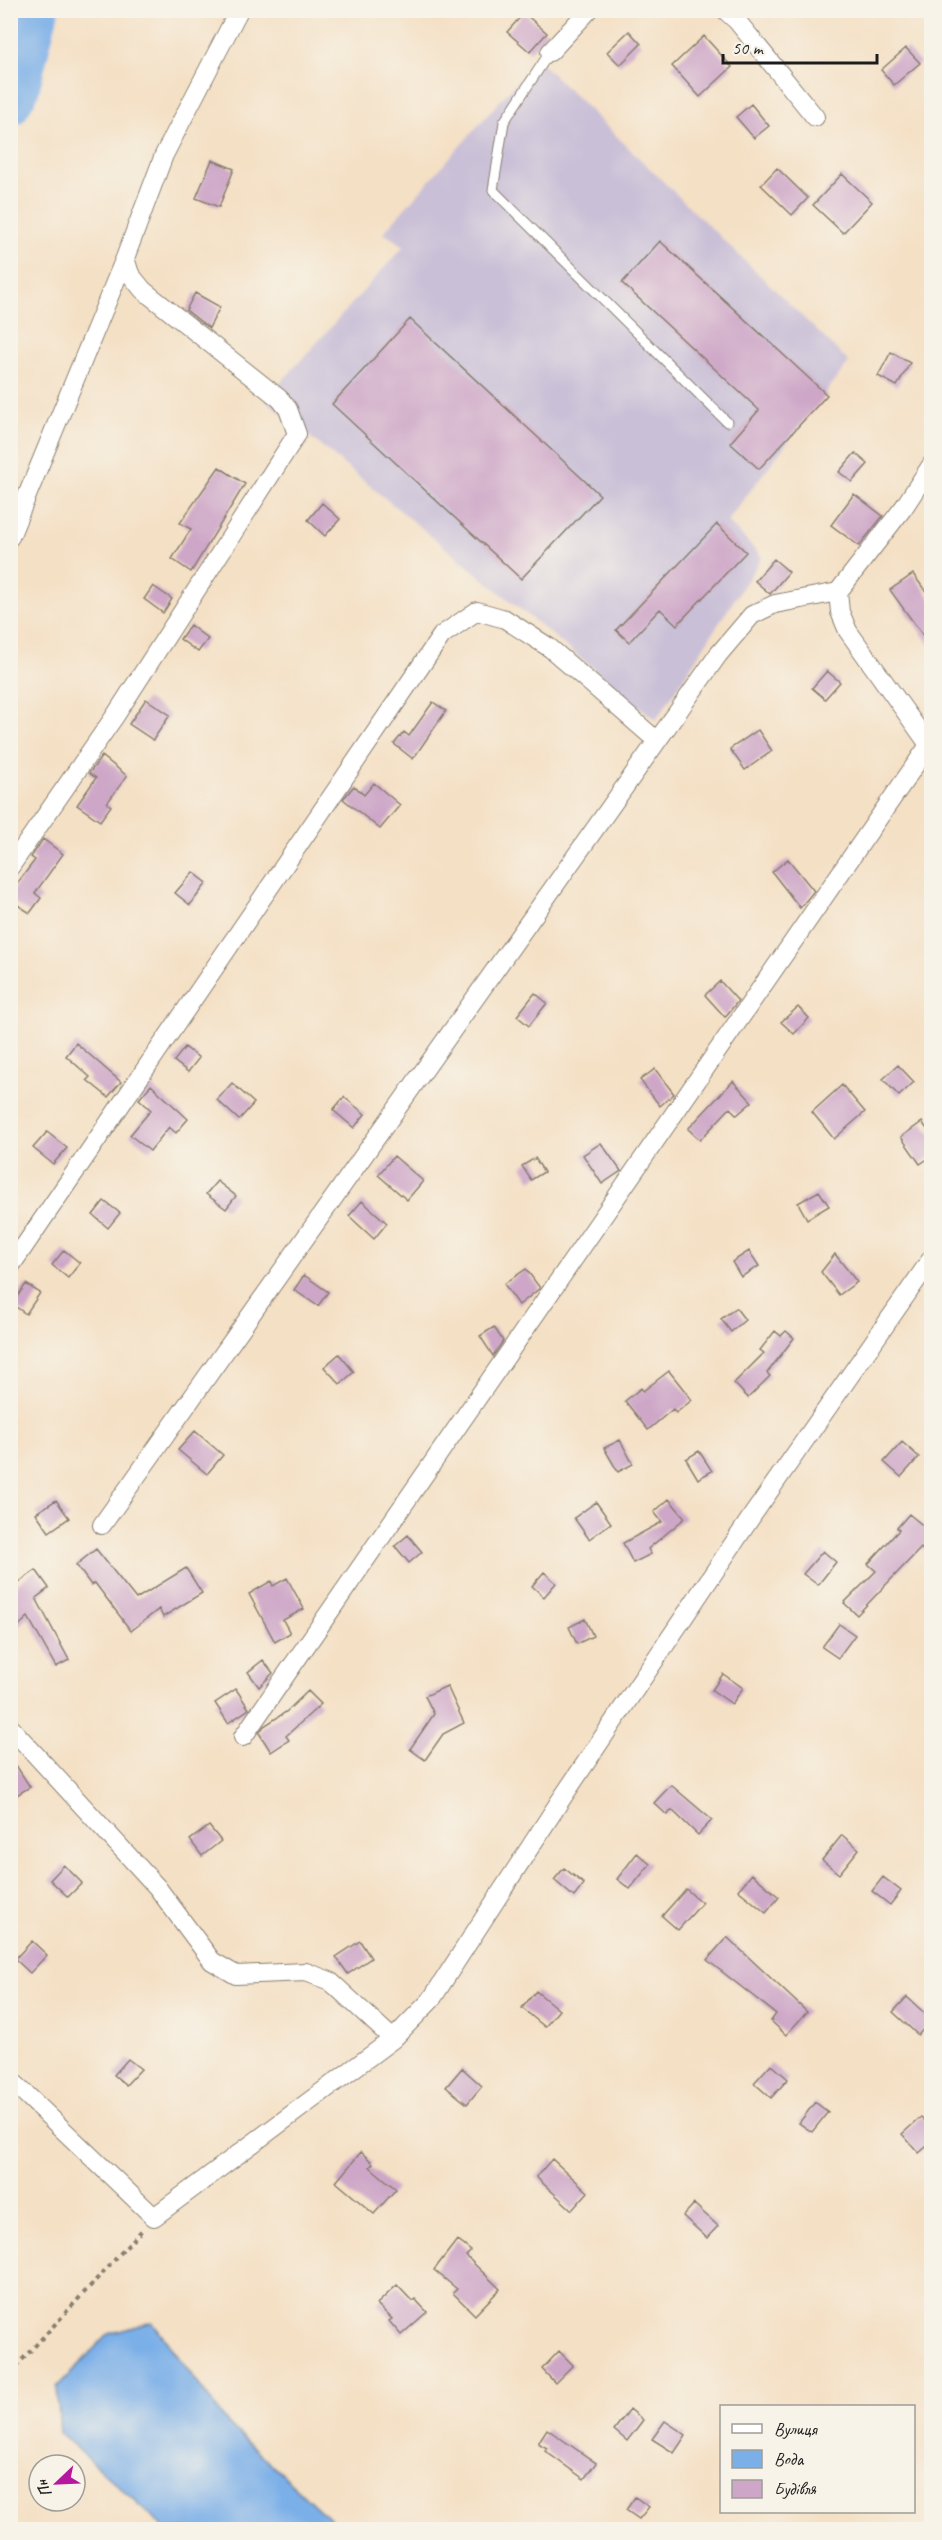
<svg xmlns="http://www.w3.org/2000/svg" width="942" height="2540" font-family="Caveat,sans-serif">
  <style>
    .industrial { fill: #c9bfd7 }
    .water { fill: #7aafe8; stroke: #4b6682; stroke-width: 1.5 }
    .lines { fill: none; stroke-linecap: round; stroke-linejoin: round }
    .river { stroke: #7aafe8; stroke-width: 38 }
    .building { fill: #cea7c8 }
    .lane-casing { stroke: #887e70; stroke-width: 11 }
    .street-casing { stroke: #887e70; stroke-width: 20 }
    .path { stroke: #887e70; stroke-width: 4; stroke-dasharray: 4.5 4.5; stroke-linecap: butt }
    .lane { stroke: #fff; stroke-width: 9 }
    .street { stroke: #fff; stroke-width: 18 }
  </style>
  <rect width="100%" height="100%" fill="#f7f3e8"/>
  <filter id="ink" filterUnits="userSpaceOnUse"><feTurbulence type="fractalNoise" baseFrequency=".0167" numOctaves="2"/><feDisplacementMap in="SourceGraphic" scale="12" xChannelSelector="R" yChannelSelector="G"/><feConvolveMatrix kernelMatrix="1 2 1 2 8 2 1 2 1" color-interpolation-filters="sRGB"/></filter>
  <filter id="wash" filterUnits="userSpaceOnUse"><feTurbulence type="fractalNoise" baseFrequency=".008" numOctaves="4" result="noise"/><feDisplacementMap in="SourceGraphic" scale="24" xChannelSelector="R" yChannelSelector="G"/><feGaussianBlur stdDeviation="1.35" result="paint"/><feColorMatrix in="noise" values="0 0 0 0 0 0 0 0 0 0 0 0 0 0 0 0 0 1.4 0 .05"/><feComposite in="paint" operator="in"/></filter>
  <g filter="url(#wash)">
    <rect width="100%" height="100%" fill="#f4e0c5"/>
    <path class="industrial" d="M537 59 849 362 727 521 762 557 656 720 265 400 404 246 383 233Z"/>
    <path class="water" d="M152 2322 229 2425 340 2529H166L60 2433 57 2387 108 2334Z"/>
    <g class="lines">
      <path class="river" d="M10 107 20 90 40 10"/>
    </g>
    <g id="blocks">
      <path class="building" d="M524 13 547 33 530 52 507 32Z
        M629 31 641 44 620 65 607 52Z
        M704 36 732 67 700 97 672 66Z
        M906 48 920 63 894 85 881 70Z
        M751 104 769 126 754 138 736 117Z
        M212 160 234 169 219 207 196 198Z
        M777 168 808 198 792 215 761 185Z
        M842 174 872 202 843 233 813 205Z
        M660 241 827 395 759 469 730 443 759 410 622 283Z
        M195 293 220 307 209 328 186 310Z
        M410 319 600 495 521 579 332 404Z
        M891 352 910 363 897 386 878 376Z
        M855 453 868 464 852 482 839 472Z
        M219 467 245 484 191 572 172 559 191 529 180 523Z
        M854 494 883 516 859 546 831 525Z
        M322 503 340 519 325 536 308 520Z
        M717 524 746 552 677 625 660 609 629 642 616 630Z
        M774 559 789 572 770 594 755 581Z
        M913 574 932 600V648L890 590Z
        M153 586 172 599 163 613 144 599Z
        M190 625 208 639 198 652 180 639Z
        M827 671 840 682 825 699 812 688Z
        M146 699 170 715 153 740 129 724Z
        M433 702 446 711 413 759 394 744 404 732 409 736Z
        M758 730 772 751 745 770 730 749Z
        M102 756 127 776 107 803 111 806 100 821 77 805 96 778 89 773Z
        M374 783 400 805 380 829 343 799 354 786 364 795Z
        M43 839 63 854 35 893 41 898 30 913 10 900V893L35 860 31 857Z
        M788 859 814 891 800 908 772 872Z
        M193 872 207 883 190 905 175 893Z
        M720 981 738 1001 725 1017 705 995Z
        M535 993 547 1003 529 1026 517 1016Z
        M798 1007 809 1018 794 1034 781 1022Z
        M76 1043 121 1082 108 1097 87 1080 90 1077 66 1056Z
        M185 1047 199 1058 188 1072 174 1061Z
        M898 1065 914 1082 899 1096 883 1079Z
        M655 1069 674 1094 660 1106 640 1080Z
        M733 1081 752 1102 737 1115 730 1108 700 1140 688 1129Z
        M232 1083 254 1103 239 1120 217 1100Z
        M151 1085 188 1119 176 1133 169 1127 150 1151 130 1135 151 1110 139 1099Z
        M842 1085 865 1112 834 1139 812 1112Z
        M344 1097 365 1114 354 1128 333 1110Z
        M922 1122 932 1136V1156L920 1164 901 1137Z
        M47 1132 67 1148 53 1164 33 1148Z
        M601 1143 621 1171 602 1184 583 1155Z
        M394 1156 423 1181 407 1200 378 1175Z
        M535 1158 544 1172 531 1180 522 1166Z
        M217 1181 236 1196 226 1209 206 1194Z
        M819 1191 829 1206 807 1219 798 1203Z
        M104 1201 120 1213 108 1228 93 1215Z
        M362 1201 387 1223 374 1239 349 1216Z
        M64 1250 80 1263 68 1278 52 1265Z
        M749 1251 759 1266 741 1277 732 1262Z
        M835 1254 857 1282 839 1295 821 1272Z
        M526 1269 540 1288 519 1305 504 1284Z
        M304 1275 328 1292 318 1306 294 1290Z
        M26 1284 40 1293 26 1314 12 1304Z
        M736 1308 745 1320 731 1332 721 1319Z
        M494 1327 503 1341 493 1356 480 1336Z
        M775 1331 781 1336 786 1331 794 1338 767 1373 770 1376 748 1398 734 1383 764 1353 760 1350Z
        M339 1354 354 1372 340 1384 324 1367Z
        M669 1371 692 1400 676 1413 673 1409 648 1430 625 1401 641 1388 643 1391Z
        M195 1431 223 1455 207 1474 178 1450Z
        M620 1440 633 1464 618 1472 604 1448Z
        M902 1442 919 1457 901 1477 884 1462Z
        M699 1451 712 1471 698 1479 686 1459Z
        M669 1499 685 1518 648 1549 651 1554 633 1563 623 1543 662 1522 654 1512Z
        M56 1500 69 1518 49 1532 36 1513Z
        M596 1502 611 1523 589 1539 574 1518Z
        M909 1514 932 1533V1540L923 1550 921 1548 857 1615 844 1603 876 1571 868 1564 899 1530 897 1528Z
        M408 1535 422 1552 409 1563 395 1546Z
        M96 1549 136 1599 186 1568 202 1593 163 1617 159 1609 131 1631 95 1583 91 1585 76 1565Z
        M823 1551 836 1562 818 1585 803 1574Z
        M36 1570 49 1588 36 1598 69 1660 56 1667 28 1617 10 1634V1589Z
        M544 1572 556 1583 544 1597 532 1586Z
        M287 1578 304 1609 283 1620 290 1633 275 1642 249 1594 271 1581 273 1586Z
        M585 1619 593 1636 577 1644 569 1627Z
        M839 1624 855 1635 838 1658 822 1647Z
        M263 1660 273 1673 259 1687 248 1672Z
        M723 1674 743 1688 732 1704 712 1690Z
        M447 1686 464 1723 443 1734 425 1760 410 1749 434 1714 425 1696Z
        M236 1689 249 1709 228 1723 215 1703Z
        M308 1691 321 1704 286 1736 289 1740 271 1752 259 1733 264 1726 286 1712Z
        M10 1756 30 1787 10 1799Z
        M671 1785 712 1820 698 1835 672 1810 667 1815 654 1803Z
        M209 1826 221 1841 202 1856 190 1840Z
        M842 1835 859 1849 839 1874 822 1860Z
        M637 1853 650 1864 630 1889 617 1879Z
        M64 1865 82 1883 68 1897 50 1880Z
        M564 1868 584 1884 574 1897 554 1880Z
        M752 1874 779 1897 766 1913 738 1890Z
        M883 1877 901 1891 890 1905 872 1891Z
        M686 1889 702 1903 678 1930 662 1916Z
        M727 1937 807 2012 786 2035 771 2021 776 2014 707 1960Z
        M32 1941 47 1955 30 1973 15 1959Z
        M360 1941 371 1958 348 1974 336 1957Z
        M536 1991 559 2010 545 2027 522 2008Z
        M907 1997 932 2020 918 2035 893 2012Z
        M128 2059 141 2069 126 2085 114 2075Z
        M771 2064 788 2079 771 2098 754 2083Z
        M462 2068 482 2086 467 2104 446 2087Z
        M815 2102 828 2112 812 2132 799 2123Z
        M921 2117 932 2128V2142L919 2153 902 2134Z
        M361 2152 373 2163 370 2167 396 2189 374 2214 336 2182Z
        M552 2159 588 2192 572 2210 536 2177Z
        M694 2204 718 2226 707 2238 683 2216Z
        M457 2240 471 2251 466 2256 500 2289 475 2315 453 2293 457 2289 434 2270Z
        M397 2285 412 2301 415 2299 427 2312 401 2335 389 2321 392 2319 377 2304Z
        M559 2351 573 2365 555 2383 542 2369Z
        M630 2409 643 2420 627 2441 614 2430Z
        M665 2421 686 2435 674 2453 652 2439Z
        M547 2429 596 2463 584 2479 545 2451 547 2448 538 2443Z
        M635 2497 649 2507 639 2519 626 2510Z"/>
    </g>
  </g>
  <g filter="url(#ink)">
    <use href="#blocks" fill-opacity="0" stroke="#887e70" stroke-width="1.5"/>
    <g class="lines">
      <defs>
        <path id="lane" d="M550 52 504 122 493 190 727 422"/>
        <path id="street" d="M725 10 737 21 815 117
          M550 52 589 10
          M10 537 125 258 164 155 239 10
          M838 592 840 612 848 631 932 749
          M10 867 115 716 297 434 288 409 280 399 143 290 130 274 125 258
          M10 1267 442 635 477 611 505 619 550 648 656 740
          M102 1525 718 655 752 615 775 604 838 592 904 507 932 464
          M10 1727 157 1887 212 1961 236 1975 306 1972 330 1981 393 2039
          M243 1737 929 745
          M10 2079 154 2217 393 2039 431 2000 560 1801 754 1513 932 1258"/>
      </defs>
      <use href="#lane" class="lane-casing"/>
      <use href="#street" class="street-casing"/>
      <path class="path" d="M10 2373 142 2230"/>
      <use href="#lane" class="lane"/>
      <use href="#street" class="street"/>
    </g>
  </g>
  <rect width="942" height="2540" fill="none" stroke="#f7f3e8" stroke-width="36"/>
  <rect x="720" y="2405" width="195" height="108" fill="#f7f3e8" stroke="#9f9d96" stroke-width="1.5"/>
  <rect x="732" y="2424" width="30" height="9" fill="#ffffff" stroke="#9f9d96" stroke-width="1.5"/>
  <text x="774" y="2435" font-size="18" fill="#1c1c1c">Вулиця</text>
  <rect x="732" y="2450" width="30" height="18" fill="#7aafe8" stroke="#9f9d96" stroke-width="1.5"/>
  <text x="774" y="2465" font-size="18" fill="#1c1c1c">Вода</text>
  <rect x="732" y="2480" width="30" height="18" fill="#cea7c8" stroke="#9f9d96" stroke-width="1.5"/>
  <text x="774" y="2495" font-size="18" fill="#1c1c1c">Будівля</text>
  <g transform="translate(57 2483) rotate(247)"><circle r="28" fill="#f7f3e8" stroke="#9f9d96" stroke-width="1.5"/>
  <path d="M0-4.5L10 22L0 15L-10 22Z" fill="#b5179e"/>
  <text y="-9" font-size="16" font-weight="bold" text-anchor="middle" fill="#1c1c1c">Пн</text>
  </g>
  <path d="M723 54v9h154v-9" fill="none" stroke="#1c1c1c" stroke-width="3"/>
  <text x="732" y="54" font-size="18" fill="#1c1c1c" stroke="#f7f3e8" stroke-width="4.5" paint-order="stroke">50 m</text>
</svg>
